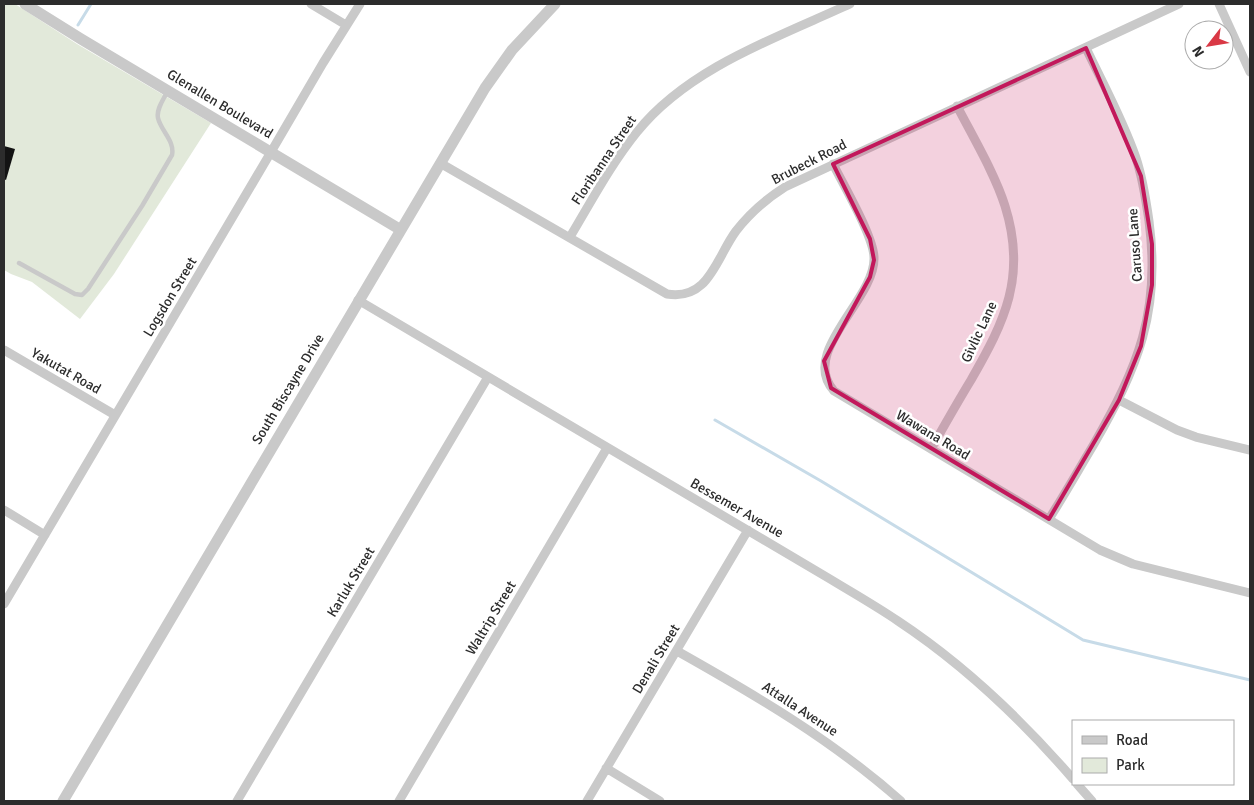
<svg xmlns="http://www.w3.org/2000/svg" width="1254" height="805" font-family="Signika,sans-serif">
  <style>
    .green { fill: #e2e9da }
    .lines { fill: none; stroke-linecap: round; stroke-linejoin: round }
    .stream { stroke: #c7dbe8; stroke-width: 3 }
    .building { fill: #131313 }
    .service { stroke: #c9c9c9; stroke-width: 4.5 }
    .minor { stroke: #c9c9c9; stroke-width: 9 }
    .tertiary { stroke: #c9c9c9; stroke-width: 11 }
    .marked { fill: #c2185b; fill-opacity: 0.2; stroke: #c2185b; stroke-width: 4; stroke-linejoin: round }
    .labels { text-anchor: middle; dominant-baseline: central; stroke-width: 5; stroke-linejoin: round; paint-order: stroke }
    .street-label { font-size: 14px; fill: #2c2c2c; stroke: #fff }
  </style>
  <rect width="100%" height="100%" fill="#fff"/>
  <path class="green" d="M4 4H15L77 44 211 123 114 274 80 319 32 282 11 274 4 270Z"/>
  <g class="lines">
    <path class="stream" d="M78 25 91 4
      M715 420 821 481 1083 640 1250 680"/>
  </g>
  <path class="building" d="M4 146 15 149 6 180 4 179Z"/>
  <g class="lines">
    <path class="service" d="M19 263 75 294 82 295 88 289 142 206 172 155C175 141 161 131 158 118 156 109 164 99 167 92"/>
    <path class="minor" d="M311 4 346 25
      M1219 4 1250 72
      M440 163 667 294C709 301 716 258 736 231 750 213 766 199 785 187L1179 4
      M833 164C843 184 874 237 874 258 875 300 799 352 834 391L1100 550 1133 564 1250 593
      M570 237C591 202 611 164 637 132 688 68 778 37 850 4
      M358 300 830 579C853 593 876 606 898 621 963 664 1022 720 1073 779
      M4 350 115 415
      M1119 400 1177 430 1196 437 1250 450
      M931 449C944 426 957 403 971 380 1005 321 1027 276 1005 206 995 174 973 137 957 106
      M4 510 45 535
      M1049 519C1065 494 1079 469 1094 444 1138 367 1161 312 1149 221 1146 200 1143 179 1136 158 1123 120 1103 84 1086 48
      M4 604 271 152 323 63 360 4
      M677 651C757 696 832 740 901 801
      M606 768 660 801
      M1077 784 1092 801
      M237 801 488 377
      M399 801 607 448
      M587 801 748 530"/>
    <path class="tertiary" d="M25 4 81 39 401 230
      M63 801 485 88 512 50 555 4"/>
  </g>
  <path class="marked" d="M1086 48 1141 176 1152 244V285L1141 346 1119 400 1049 519 831 388 824 361 870 277 874 260 870 239 833 164Z"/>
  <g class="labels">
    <g class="street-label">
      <text transform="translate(220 104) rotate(31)">Glenallen Boulevard</text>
      <text transform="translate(604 160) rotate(-56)">Floribanna Street</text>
      <text transform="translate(809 162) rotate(-27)">Brubeck Road</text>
      <text transform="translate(1135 245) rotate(-94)">Caruso Lane</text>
      <text transform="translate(170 297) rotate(-59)">Logsdon Street</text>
      <text transform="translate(979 332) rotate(-65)">Givlic Lane</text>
      <text transform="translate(66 371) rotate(30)">Yakutat Road</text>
      <text transform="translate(288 389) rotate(-59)">South Biscayne Drive</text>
      <text transform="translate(933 435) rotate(31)">Wawana Road</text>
      <text transform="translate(737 508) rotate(30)">Bessemer Avenue</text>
      <text transform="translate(351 582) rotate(-59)">Karluk Street</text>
      <text transform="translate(491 618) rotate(-59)">Waltrip Street</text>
      <text transform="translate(656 659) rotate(-59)">Denali Street</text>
      <text transform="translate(800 709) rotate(33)">Attalla Avenue</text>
    </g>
  </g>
  <rect width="1254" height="805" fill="none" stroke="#2c2c2c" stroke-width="10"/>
  <rect x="1072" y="720" width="162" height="65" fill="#ffffff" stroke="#ababab"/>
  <rect x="1082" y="736" width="25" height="8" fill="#c9c9c9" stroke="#ababab"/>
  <text x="1116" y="745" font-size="15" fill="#2c2c2c">Road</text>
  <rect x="1082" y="758" width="25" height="15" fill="#e2e9da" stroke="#ababab"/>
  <text x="1116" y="770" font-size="15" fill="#2c2c2c">Park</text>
  <g transform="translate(1209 45) rotate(239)"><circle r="24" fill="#ffffff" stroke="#ababab"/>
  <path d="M0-4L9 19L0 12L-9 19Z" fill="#d93845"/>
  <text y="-8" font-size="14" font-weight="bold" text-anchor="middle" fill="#2c2c2c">N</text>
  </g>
</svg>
